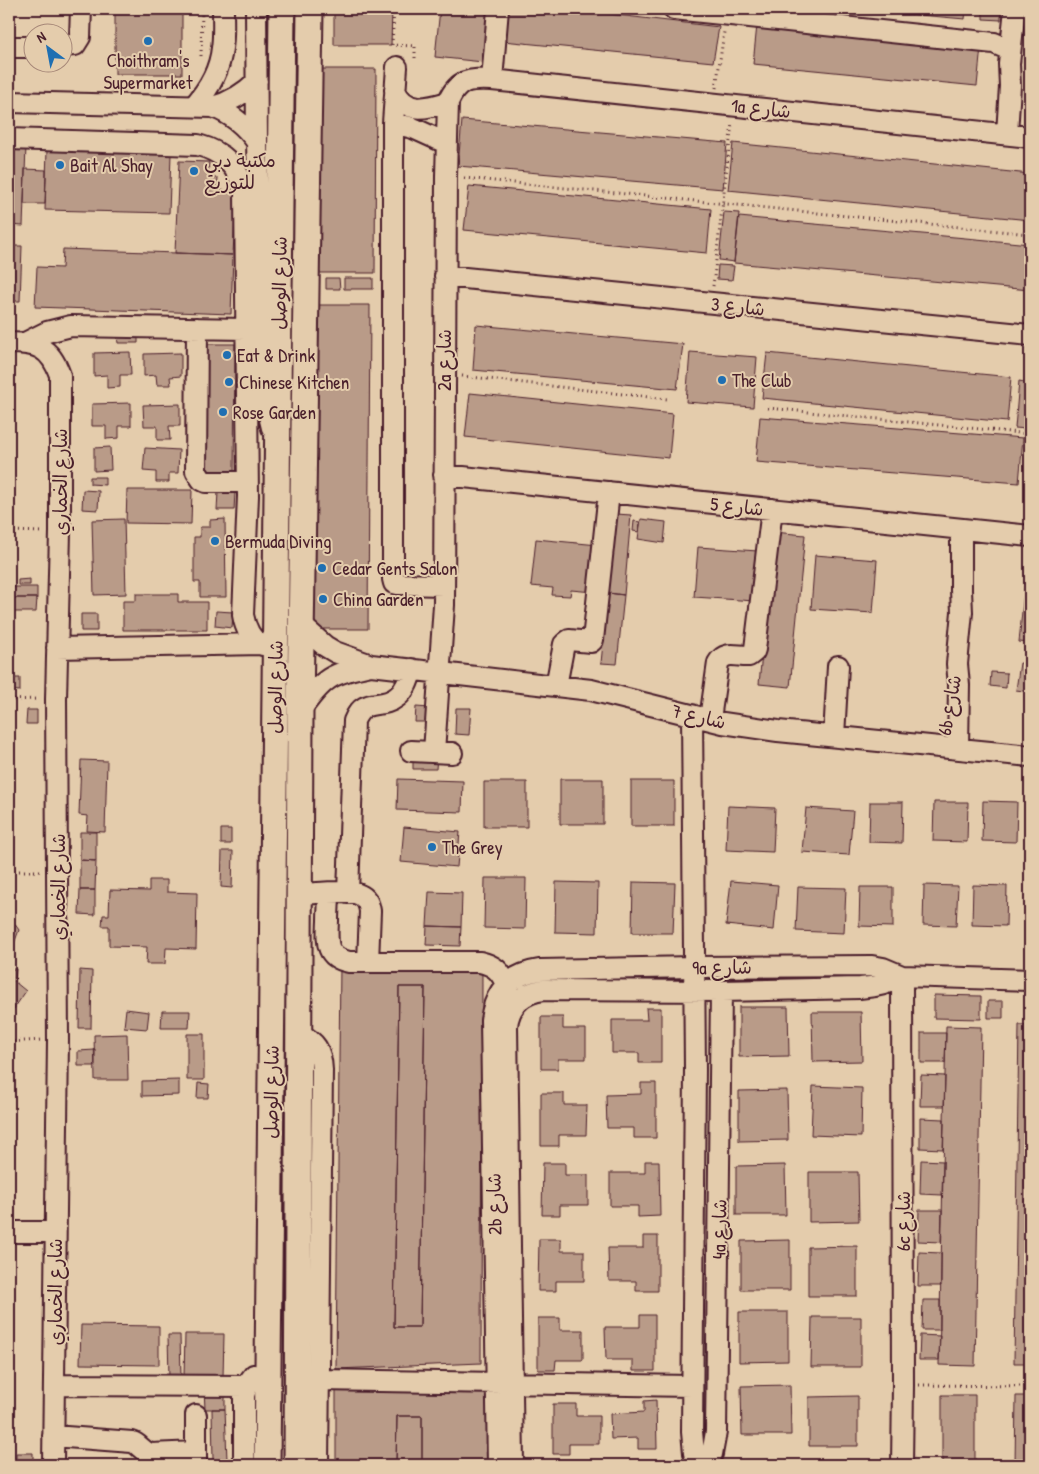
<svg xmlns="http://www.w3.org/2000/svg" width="1039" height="1474" font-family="'Patrick Hand','Playpen Sans Arabic',sans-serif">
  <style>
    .building { fill: #b99b88; stroke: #4a1f2b; fill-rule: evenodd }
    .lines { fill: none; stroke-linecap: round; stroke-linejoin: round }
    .minor-casing { stroke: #4a1f2b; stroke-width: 24 }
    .major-casing { stroke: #4a1f2b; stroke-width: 29 }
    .path { stroke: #4a1f2b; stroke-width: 3; stroke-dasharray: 1 4; stroke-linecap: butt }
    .minor { stroke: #e4ccac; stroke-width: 20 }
    .major { stroke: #e4ccac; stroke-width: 25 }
    .poi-dot { fill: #1f6fb2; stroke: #e4ccac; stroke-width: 2 }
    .labels { text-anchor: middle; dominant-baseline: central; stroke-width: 4; stroke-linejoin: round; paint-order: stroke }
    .poi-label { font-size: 19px; fill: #4a1f2b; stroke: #e4ccac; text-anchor: start }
    .street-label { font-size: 19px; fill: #4a1f2b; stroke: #e4ccac }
  </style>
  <rect width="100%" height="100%" fill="#e4ccac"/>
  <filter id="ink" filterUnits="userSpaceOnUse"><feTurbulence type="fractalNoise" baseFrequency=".02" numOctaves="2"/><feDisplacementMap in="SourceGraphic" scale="10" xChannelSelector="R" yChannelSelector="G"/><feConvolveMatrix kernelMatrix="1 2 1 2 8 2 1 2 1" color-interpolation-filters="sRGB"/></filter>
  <g filter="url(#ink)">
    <path class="building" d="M115 9H182V74H115Z
      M334 9H392L391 45H334Z
      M440 9H489L483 62 435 57Z
      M506 9H566L719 27 713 62 503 41Z
      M851 9H966L965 19Z
      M983 10 1001 12V20L983 19Z
      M757 25 981 47 977 86 753 64Z
      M321 69H376L375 273H319Z
      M462 120 727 143 723 189 458 166Z
      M733 143 1030 174V220L728 190Z
      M9 146H26L23 226 9 225Z
      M47 150 171 154 169 213 45 210Z
      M179 161 209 162 208 178H218L217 190 236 191 233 255 175 253Z
      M25 169 46 170 45 204H24Z
      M469 186 711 209 707 253 464 230Z
      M724 212 739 213 734 262 719 260Z
      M739 217 1030 244V290L734 263Z
      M9 246H22L20 301H9Z
      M63 249 233 255 231 314 35 307 37 267 62 268Z
      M718 265 734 266 732 280 717 279Z
      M326 278H339L340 289H326Z
      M344 278H373V289H344Z
      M315 305H370L368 629H313Z
      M476 325 683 344 677 389 473 370Z
      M117 336H138V343H118Z
      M203 344H235L234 476H202Z
      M130 352 131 375H120V387L107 388V375L94 376V353Z
      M690 352 757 357 753 407 686 402Z
      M181 353V376L170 377 171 385H157L156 375 144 376V354Z
      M767 353 1011 377 1007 422 762 398Z
      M1019 381 1030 383 1027 429 1015 428Z
      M470 393 673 414 669 458 465 437Z
      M131 403V426H119V438L106 439V426H92V404Z
      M180 404V426H169L170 440H157V426H144L143 405Z
      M760 417 1023 438 1019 483 756 462Z
      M110 447 111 470 94 471V448Z
      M145 448 179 450 178 473H169V482H156V472L143 471Z
      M90 477H105V485L90 484Z
      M83 490 99 491 98 510 82 509Z
      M127 490H192L191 524 126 523Z
      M218 492H235L234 510H217Z
      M616 514 631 515 624 595 608 593Z
      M124 519 126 594 94 595 92 520Z
      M225 519 226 597H200V582H194V537H200V527H210V520Z
      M641 519 666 522 664 543 638 539Z
      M634 521 640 522 639 532 633 531Z
      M774 532 805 535 790 687 759 684Z
      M536 539 598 545 593 592 571 590 570 596 552 595 553 588 531 586Z
      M698 547 758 551 755 601 694 597Z
      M815 555 877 560 873 613 811 609Z
      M1026 571H1030V643L1019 642Z
      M30 579V585H18V580Z
      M9 587H37V598H9Z
      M608 593 624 595 617 664 601 663Z
      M136 594H178V602H207V630H123V601H136Z
      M9 598H37L36 612H9Z
      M216 611 233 612 232 628 215 626Z
      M81 614H97V631H81Z
      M1020 663 1030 664V692L1016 690Z
      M991 672 1007 673 1006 688 990 686Z
      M9 678H20V691L9 690Z
      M416 707 430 708 429 722H415Z
      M456 708H471L469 735 455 734Z
      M27 710H37V724H26Z
      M413 756H437L436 769H413Z
      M81 760 107 761 105 832 87 831 88 816 79 815Z
      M398 779 463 781 462 812 397 810Z
      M560 779H603V824H560Z
      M631 781H674V826H631Z
      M484 782H527V827H484Z
      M983 801 1017 802 1016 842 982 841Z
      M870 802H903L902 843 869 842Z
      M934 802H968L967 842 933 841Z
      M728 806 775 808 773 852 726 850Z
      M806 808 853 811 849 855 802 852Z
      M1029 826H1030V859H1029Z
      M404 827 460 832 457 867 401 862Z
      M221 829H231V844H221Z
      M80 832H96V861L80 860Z
      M222 851H233L232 888 221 887Z
      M80 860 96 861 95 890H80Z
      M485 878H526L525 929 484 928Z
      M149 880H167V892L197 893 196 949 166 948 165 964H146L147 947 109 946V926H102L103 915H109L110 890 149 891Z
      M731 881 778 885 774 930 726 925Z
      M556 882 598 883 597 933 555 932Z
      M633 882 675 883 673 933H632Z
      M1028 884H1030V917H1028Z
      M924 885 958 886 956 926 923 925Z
      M973 885 1007 886 1006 926 972 925Z
      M798 887 846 888 844 933 796 931Z
      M860 887H893V927L859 926Z
      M80 890H95V915L79 914Z
      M429 892 462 893 461 927 427 926Z
      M9 916 19 930 12 949H9Z
      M427 926 461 927 460 946 426 945Z
      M340 964H482L481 1363 336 1369ZM399 987H425L420 1327H394Z
      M9 969H16L15 982 26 991 9 1016Z
      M80 970 92 971 91 1028H79Z
      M399 987H425L420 1327H394Z
      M934 995 981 996V1019L934 1018Z
      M1027 1000H1030V1020H1026Z
      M988 1001H1003V1018H988Z
      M739 1007H788L789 1056 739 1057Z
      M646 1008H661V1063H639V1053H612V1020H647Z
      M126 1009 149 1012 147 1029 124 1027Z
      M162 1011H190L189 1028H161Z
      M812 1012H861L862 1061 813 1062Z
      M541 1017H563V1029H586V1059H558V1069H541Z
      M1019 1025H1030V1363H1014Z
      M946 1026 981 1027 975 1366 939 1365Z
      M921 1033H946L945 1063H921Z
      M127 1034 128 1080H95L94 1035Z
      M187 1034H204V1080H187Z
      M95 1050V1066H78V1051Z
      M921 1075 945 1076 944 1106H920Z
      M179 1080V1095L142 1096V1081Z
      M198 1083 209 1084 208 1098H197Z
      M641 1083H656V1138H634V1128H607L606 1095 641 1094Z
      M813 1086 862 1088 861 1137 811 1135Z
      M787 1090 788 1140 739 1141V1091Z
      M541 1093H564V1105H587L586 1135H559V1146H541Z
      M920 1118 944 1119 943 1149 920 1148Z
      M921 1160 943 1161 942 1195 920 1194Z
      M645 1161H659L660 1216 638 1217V1206H610V1173H645Z
      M543 1163H565V1175H588V1205H560V1215H542Z
      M785 1165 786 1215H736V1166Z
      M809 1172H858L859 1221 809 1222Z
      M919 1210H942L941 1242 918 1241Z
      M643 1236H658V1291H636V1281H609L608 1248H643Z
      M539 1239H561V1251H584V1281H556V1291H538Z
      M790 1240V1290H741V1241Z
      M857 1246V1296H808V1247Z
      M919 1252 941 1253V1286H918Z
      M923 1300H940V1330H922Z
      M739 1312H788V1361L739 1362Z
      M640 1315H655V1371H633V1360H606L605 1327H640Z
      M812 1317H861V1367H811Z
      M538 1318H560V1330H583V1360H556L555 1370H538Z
      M81 1325 159 1326V1365L80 1364Z
      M185 1334H224L223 1377H184Z
      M168 1335H180L181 1378H169Z
      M920 1335 940 1336 939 1360H919Z
      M790 1385 791 1435H742L741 1386Z
      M336 1386 491 1387V1465H422V1416H397L396 1465H336Z
      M225 1388V1409H205L204 1389Z
      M942 1395H975V1465H942Z
      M858 1396V1446H809V1397Z
      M1016 1396H1030V1465H1015Z
      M656 1400 657 1449H638V1438L611 1439 610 1414 644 1412V1401Z
      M553 1404H576V1416H599V1444H569V1454H553Z
      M212 1409H225L227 1460H213Z
      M397 1416H422V1465H396Z
      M9 1438H13V1454H9Z
      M16 1453H33V1465H16Z
      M9 1454H13V1465H9Z"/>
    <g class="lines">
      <defs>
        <path id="minor" d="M256 9 257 142 263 387 266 403 272 428
          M674 9 994 43 1010 50
          M62 46 75 45 80 37 81 9
          M9 47H32
          M397 67 393 123V579L394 583 398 584 444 585
          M492 80 498 9
          M395 90C405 115 428 108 448 102
          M9 102 213 107C231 102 244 94 257 81
          M194 106C208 90 220 69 222 48 224 35 223 22 223 9
          M213 107C232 114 245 125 257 142
          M393 123 413 128 446 143
          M1007 134 1010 86 1009 64 1015 9
          M9 139 198 145C224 152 238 166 245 193L248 496 243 615C245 627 251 641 263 645 267 646 272 645 276 646
          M445 276 1030 335
          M197 328 196 471 202 480 206 482H247
          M9 343C37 343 50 347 60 375V532L56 699 58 1040 53 1465
          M25 343 47 332 71 326 245 329
          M444 475 1030 536
          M301 625 325 646 335 652 371 665 591 690 723 723 778 731 1030 756
          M57 648 262 644
          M556 686 564 644 569 640 591 642 593 640 609 492
          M300 711C323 678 331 673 371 665
          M692 715 695 1069 692 1432 694 1453 698 1465
          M710 719 718 663C725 650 738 657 749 656L754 652 755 649 772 509
          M834 736 838 666
          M958 748 959 685 957 664 962 612 961 590V529
          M411 751 452 753
          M434 752 444 605 446 176 448 102C458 79 469 79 492 80L1030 137
          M329 893C329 902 328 912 328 921 327 942 325 957 349 962H480C494 965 501 971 506 985
          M348 893 354 721C364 696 381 710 397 697 406 690 409 679 412 669
          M299 894C312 894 349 889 360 895 367 898 369 904 370 911L368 962
          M298 1033C316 1042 321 1050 322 1070L318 1465
          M9 1232H55
          M319 1380 691 1386
          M55 1385 247 1386
          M53 1436 132 1442C140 1444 142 1452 151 1454L196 1452
          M196 1465V1415
          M244 1465V1395L248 1383 254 1375
          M498 1465 491 1020C495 990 511 974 540 970L693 967 872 966 883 968 902 976 1030 980
          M513 1465 507 1026C509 1005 522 993 543 990L721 991 860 988C876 987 889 984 902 976
          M706 1465 712 1454 716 1432 721 991
          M902 1465 903 1385 902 976"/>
        <path id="major" d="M267 1465 282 9
          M297 1465 300 711 310 9"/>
      </defs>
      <use href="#minor" class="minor-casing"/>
      <use href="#major" class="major-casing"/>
      <path class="path" d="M394 9 392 45 415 46V62
        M201 56 202 9
        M716 88 724 32
        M464 178 1030 234
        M713 286 732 123
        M462 376 667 399
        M768 408 1030 434
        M9 531 44 532
        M9 700 38 699
        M9 871H41
        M9 1042 41 1040
        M919 1385 1030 1386"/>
      <use href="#minor" class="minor"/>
      <use href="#major" class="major"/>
    </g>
  </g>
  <g class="poi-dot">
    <circle cx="148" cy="41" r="5"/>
    <circle cx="60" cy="165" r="5"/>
    <circle cx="194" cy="171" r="5"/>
    <circle cx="227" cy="355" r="5"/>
    <circle cx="722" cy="380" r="5"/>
    <circle cx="229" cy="382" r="5"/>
    <circle cx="223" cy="412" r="5"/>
    <circle cx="215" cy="541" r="5"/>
    <circle cx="322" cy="568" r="5"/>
    <circle cx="323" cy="599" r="5"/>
    <circle cx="432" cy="847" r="5"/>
  </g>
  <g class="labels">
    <g class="poi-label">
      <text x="148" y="60" text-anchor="middle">Choithram's<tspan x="148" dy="22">Supermarket</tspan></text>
      <text x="204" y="160">مكتبة دبي<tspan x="204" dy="22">للتوزيع</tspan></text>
      <text x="70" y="165">Bait Al Shay</text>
      <text x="237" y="355">Eat &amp; Drink</text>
      <text x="732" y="380">The Club</text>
      <text x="239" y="382">Chinese Kitchen</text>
      <text x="233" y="412">Rose Garden</text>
      <text x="225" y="541">Bermuda Diving</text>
      <text x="332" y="568">Cedar Gents Salon</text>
      <text x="333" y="599">China Garden</text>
      <text x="442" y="847">The Grey</text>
    </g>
    <g class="street-label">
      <text transform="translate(761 108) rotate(6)">1a شارع</text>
      <text transform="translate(279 283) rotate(-89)">شارع الوصل</text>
      <text transform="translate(738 306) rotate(6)">شارع 3</text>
      <text transform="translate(444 360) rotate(-90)">2a شارع</text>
      <text transform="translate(60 482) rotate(-90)">شارع الخماري</text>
      <text transform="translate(737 506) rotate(6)">شارع 5</text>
      <text transform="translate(275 687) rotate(-89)">شارع الوصل</text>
      <text transform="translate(949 705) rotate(-80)">6b شارع</text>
      <text transform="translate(699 716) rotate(13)">شارع 7</text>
      <text transform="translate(58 887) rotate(-90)">شارع الخماري</text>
      <text transform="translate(722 967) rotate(-1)">9a شارع</text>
      <text transform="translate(271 1092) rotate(-89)">شارع الوصل</text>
      <text transform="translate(494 1204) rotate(-91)">2b شارع</text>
      <text transform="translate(903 1221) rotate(-90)">6c شارع</text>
      <text transform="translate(719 1229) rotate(-89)">4a شارع</text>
      <text transform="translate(55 1292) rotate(-90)">شارع الخماري</text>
    </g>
  </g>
  <rect width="1039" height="1474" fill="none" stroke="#e4ccac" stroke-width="30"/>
  <rect x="15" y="15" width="1009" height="1444" fill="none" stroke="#4a1f2b" stroke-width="2" filter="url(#ink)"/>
  <g transform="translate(48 48) rotate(328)"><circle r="24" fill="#e4ccac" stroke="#a68778"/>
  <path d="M0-4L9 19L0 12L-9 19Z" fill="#1f6fb2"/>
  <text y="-8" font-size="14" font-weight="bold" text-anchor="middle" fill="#4a1f2b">N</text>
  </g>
</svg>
